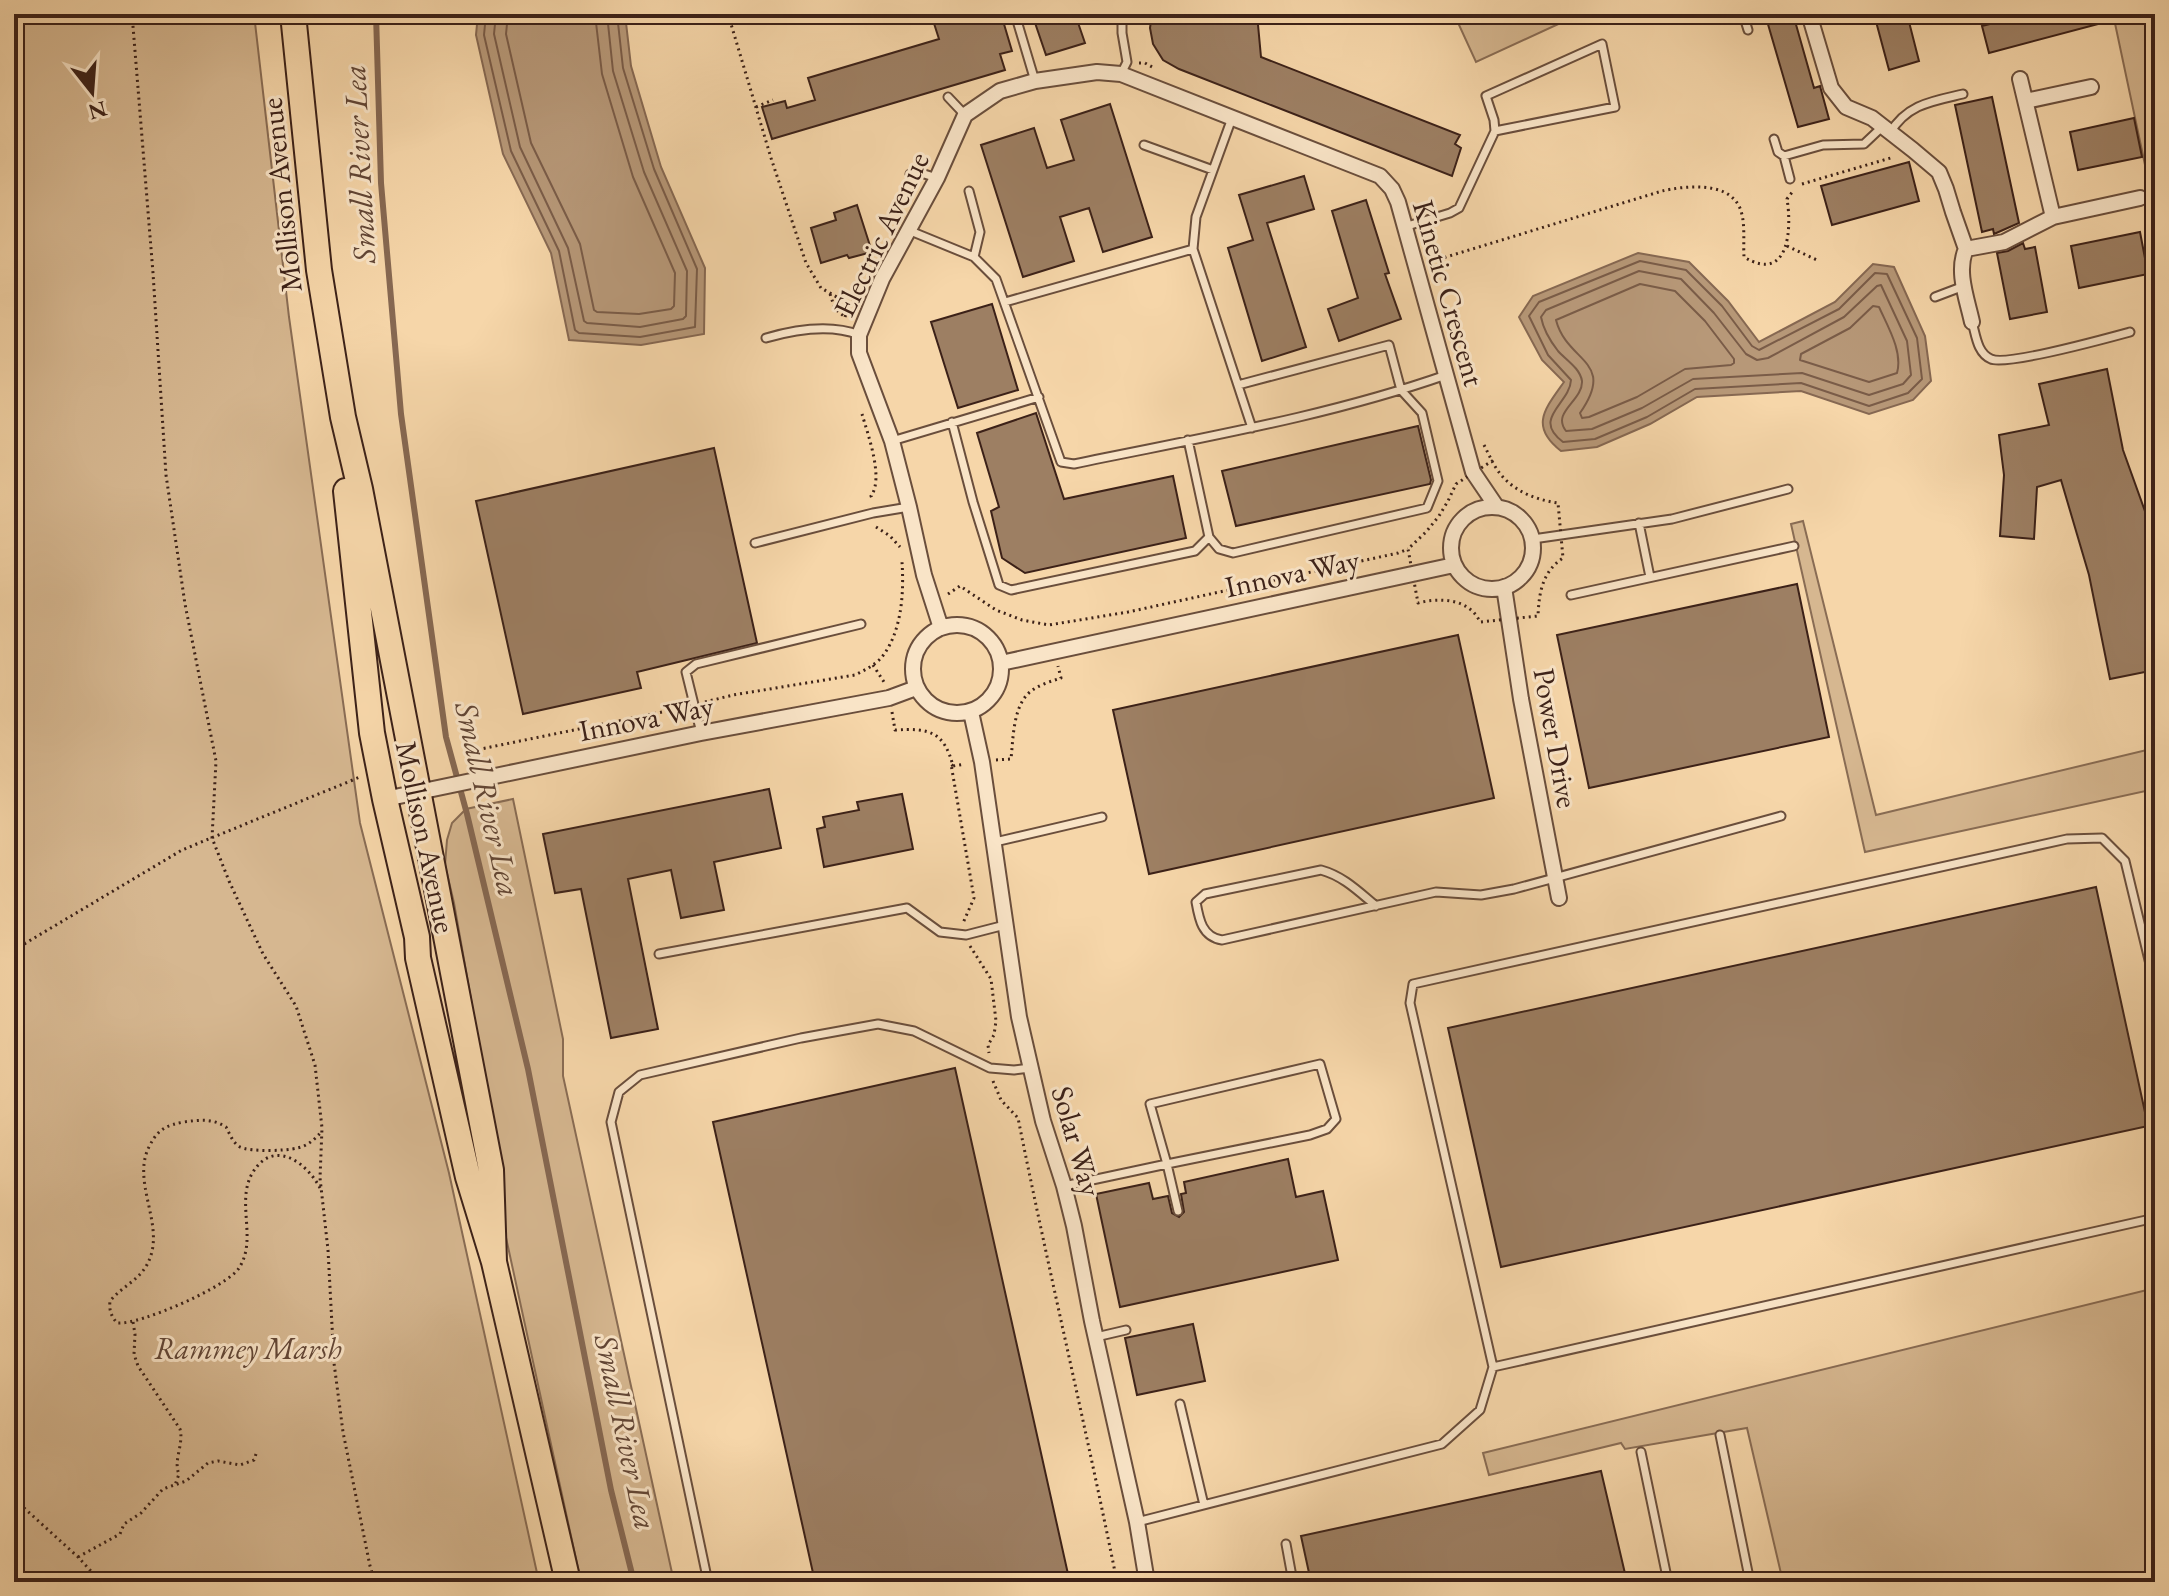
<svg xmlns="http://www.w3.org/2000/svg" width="2169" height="1596" font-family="'EB Garamond',serif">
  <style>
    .green { fill: #d6b790; stroke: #896c54; stroke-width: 2 }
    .water { fill: #b79878; stroke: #866852; stroke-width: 2 }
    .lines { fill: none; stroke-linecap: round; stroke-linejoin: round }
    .shore { stroke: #7a5c48; stroke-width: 2 }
    .stream { stroke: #866852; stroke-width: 6 }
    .building { fill: #9d7f63; stroke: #3c2118; stroke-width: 2 }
    .lane-casing { stroke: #6a4e3c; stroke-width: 11 }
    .street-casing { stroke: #6a4e3c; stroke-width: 18 }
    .primary-casing { stroke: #3c2118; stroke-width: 28 }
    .path { stroke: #3c2118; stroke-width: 3; stroke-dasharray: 2 4; stroke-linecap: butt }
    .lane { stroke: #f9e4c7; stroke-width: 7 }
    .street { stroke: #f9e4c7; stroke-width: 14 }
    .primary { stroke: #f6d6a9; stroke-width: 24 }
    .labels { text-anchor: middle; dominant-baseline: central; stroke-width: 6; stroke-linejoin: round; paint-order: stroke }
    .street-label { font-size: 30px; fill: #3c2118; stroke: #f9e4c7 }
    .park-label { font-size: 30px; font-style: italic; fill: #624636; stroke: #f9e4c7 }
    .water-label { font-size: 32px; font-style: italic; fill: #614535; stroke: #f9e4c7 }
  </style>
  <rect width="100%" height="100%" fill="#f6d6a9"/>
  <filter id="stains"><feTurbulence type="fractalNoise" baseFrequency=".0025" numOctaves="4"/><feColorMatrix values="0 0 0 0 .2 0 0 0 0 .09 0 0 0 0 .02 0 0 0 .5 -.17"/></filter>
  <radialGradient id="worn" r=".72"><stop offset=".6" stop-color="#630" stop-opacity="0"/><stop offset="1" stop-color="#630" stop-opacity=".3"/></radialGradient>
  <path class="green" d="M14 14H254L289 317 360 823 449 1173 539 1582H14Z
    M1454 14H1580L1476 62Z
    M2113 14H2147L2155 51V212Z
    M1803 521 1876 815 2155 748V789L1865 852 1791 524Z
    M513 799 563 1039V1076L674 1582H581L500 1210 480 1093 472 1005 454 903 445 865 447 840 452 823 466 809Z
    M2155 1288V1582H1783L1747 1428 1625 1449 1621 1443 1489 1475 1483 1453Z"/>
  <path class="water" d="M478 14H625L631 66 661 167 705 268 704 334 641 345 569 340 551 253 503 154 476 35Z
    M1638 253 1689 262 1728 301 1759 342 1835 302 1873 264 1894 267 1925 336 1931 381 1913 400 1869 414 1801 391 1697 397 1650 424 1597 447 1561 451C1529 426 1545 409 1564 382L1542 360 1519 317 1533 296Z"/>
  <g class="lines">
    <path class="shore" d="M486 14 484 35 511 151 559 251 575 330 579 333 640 337 695 327 697 269 654 169 623 68 617 14
      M496 14 494 34 520 147 568 248 584 321 587 323 640 327 683 319 686 316 687 271 644 172 613 71 607 14
      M508 14 506 34 531 143 580 244 594 310 597 312 639 314 671 309 674 306 675 273 633 177 602 74 595 14
      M1640 261 1686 270 1722 306 1752 346 1759 350 1839 309 1875 273 1887 274 1917 338 1922 379 1908 393 1869 406 1801 383 1695 389 1647 417 1595 439 1563 442C1531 418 1570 404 1571 380L1548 355 1529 316 1539 302Z
      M1639 271 1681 279 1714 313 1746 354 1757 360 1768 358 1844 317 1877 286 1881 285 1907 341 1911 375 1903 384 1869 395 1802 373 1693 379 1642 408 1592 429 1566 431C1551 412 1583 401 1582 381 1580 368 1566 360 1558 351 1551 342 1543 328 1541 317L1546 310Z
      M1640 284 1675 291 1705 321 1734 359V363L1731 365 1685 369 1637 397 1589 417 1582 418 1580 413C1617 360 1567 363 1556 320Z
      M1873 306 1879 307C1888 327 1903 352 1897 373L1869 382 1800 360 1801 354 1850 328Z"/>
    <path class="stream" d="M376 14 381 183 401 414 446 737 467 814 528 1069 611 1490 634 1582"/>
  </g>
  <path class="building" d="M931 14H1001L1012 51 1000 54 1005 70 772 139 762 107 785 101 787 108 815 100 808 78 939 39Z
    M1032 14H1075L1085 43 1046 55Z
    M1152 14H1257L1261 57 1460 135 1455 144 1461 148 1452 176 1179 69 1163 60 1153 44 1150 28Z
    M1765 14H1793L1814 88 1820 86 1829 119 1798 127Z
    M1874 14H1907L1919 61 1889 70Z
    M2029 14H2116L2117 19 1989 53 1982 26Z
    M1992 97 2019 223 1994 234 1993 229 1982 232 1955 105Z
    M1110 104 1152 237 1103 252 1089 208 1060 217 1074 261 1023 277 981 145 1034 128 1047 168 1074 160 1061 120Z
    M2134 118 2142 157 2078 170 2070 132Z
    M1909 162 1919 201 1832 225 1821 186Z
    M1304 176 1314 209 1267 223 1306 347 1262 361 1228 248 1253 240 1239 195Z
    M1366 200 1389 273 1385 274 1401 319 1339 341 1328 309 1358 298 1332 211Z
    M857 205 872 252 849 258 847 255 821 263 811 228 836 220 834 213Z
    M2140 232 2148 274 2079 288 2071 246Z
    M2023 243 2025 249 2035 247 2047 312 2010 319 1997 253 2008 251Z
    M992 304 1018 390 958 408 931 322Z
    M2107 369 2123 450 2155 539V670L2110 679 2089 575 2061 480 2037 487 2034 539 2000 536 2004 475 1999 435 2049 425 2039 384Z
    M1036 413 1064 499 1173 476 1186 538 1025 573 1002 558 991 511 999 507 977 433Z
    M1418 426 1431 480 1430 484 1236 526 1222 471Z
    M714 448 757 643 637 672 641 688 523 714 476 501Z
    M1797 584 1829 737 1589 788 1557 635Z
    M1458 635 1494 798 1149 874 1113 710Z
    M769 789 781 848 714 862 724 910 681 918 671 870 628 879 658 1029 611 1038 581 889 555 893 543 834Z
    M902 794 913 849 824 867 817 829 825 827 823 817 859 810 857 802Z
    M2096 887 2148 1126 1501 1267 1448 1028Z
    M955 1068 1068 1574 1031 1582H815L713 1122Z
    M1288 1159 1296 1197 1323 1191 1338 1260 1120 1307 1096 1194 1149 1183 1153 1199 1168 1196 1172 1213 1179 1217 1184 1212 1181 1194 1186 1193 1184 1182Z
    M1193 1324 1205 1381 1137 1395 1125 1338Z
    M1601 1471 1627 1582H1311L1301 1536Z"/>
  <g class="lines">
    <defs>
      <path id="lane" d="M1015 14 1035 81
        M1743 14 1748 30
        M1121 74 1127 62 1122 33V14
        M948 97 965 115
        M1232 118 1196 217 1193 249 1252 428
        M1890 133C1907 104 1933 101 1963 94
        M1774 139 1778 152 1784 156 1790 179
        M1144 145 1213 170
        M1784 156 1823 145 1864 144 1882 127
        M910 174 921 173 937 178
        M969 191 980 232 974 257
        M1404 227 1450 213 1459 208 1495 131 1494 120 1486 96 1602 44 1615 107 1495 131
        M908 230 974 257 996 279 1061 462 1074 464C1199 438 1326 417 1446 375
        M1935 297 1964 286
        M1005 302 1193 249
        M1972 322C1976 335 1977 353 1991 359 2006 366 2108 338 2130 332
        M766 338C794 330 831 324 859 335
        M952 422 973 502 999 585 1011 590 1195 551 1209 537
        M1188 440 1209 537 1219 549 1233 553 1427 508 1438 481 1422 413 1401 390 1389 345 1238 385
        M892 441 1039 397
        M1639 523 1650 577
        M1533 539 1672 519 1788 489
        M755 543 873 513 909 507
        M1571 595 1794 546
        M701 733 686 672 696 664 861 624
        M995 842 1102 817
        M1376 906C1358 891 1343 876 1321 870L1205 894 1196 902C1199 919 1202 937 1222 940L1436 892 1481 895 1514 889 1781 816
        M659 954 907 908 940 932 966 935 1005 925
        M1320 1064 1336 1119 1327 1129 1310 1135 1167 1164 1150 1104Z
        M1064 1186 1167 1164 1178 1211
        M1096 1337 1126 1330
        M1493 1367 2155 1218
        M1180 1404 1204 1505
        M1720 1435 1750 1582
        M1641 1452 1668 1582
        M1137 1522 1442 1444 1480 1410 1493 1367 1410 1003 1413 984 2067 839 2102 838 2125 861 2155 985
        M1286 1544 1293 1582
        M708 1582 611 1122 619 1092 640 1075 801 1038 878 1024 914 1031 990 1068 1014 1070 1030 1068"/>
      <path id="street" d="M1809 14 1831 88 1846 107 1872 118 1913 150 1939 172 1946 189 1953 212 1966 249C1956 271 1967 299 1972 322
        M2020 79 2053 217
        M2026 101 2091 87
        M1966 249 2004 242 2053 217 2140 198
        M1451 548a41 41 0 1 1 82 0a41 41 0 1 1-82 0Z
        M1504 587 1521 699 1559 898
        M913 669a44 44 0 1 1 88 0a44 44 0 1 1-88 0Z
        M941 628 924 575 909 507 892 441 859 353V335L882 279 937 178 965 115 1000 91 1035 81 1097 72 1121 74 1380 176 1392 189 1398 202 1473 472 1496 506
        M1001 663 1454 565
        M971 712 982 762 1019 1017 1043 1121 1064 1186 1074 1226 1092 1321 1137 1522 1147 1582
        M385 799 701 733 889 698 916 688"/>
      <path id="primary" d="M293 14 319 270 343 417 360 489 491 1170 494 1262
        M346 491 372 733 385 799 417 937 418 958 468 1177 494 1262 568 1582"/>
    </defs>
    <use href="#lane" class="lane-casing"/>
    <use href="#street" class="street-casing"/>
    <use href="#primary" class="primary-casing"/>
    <path class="path" d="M126 14 130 21
      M132 14 153 273 166 475 185 604 216 761 212 838 229 881 263 954 296 1006 315 1065 322 1128 320 1178 328 1250 334 1363 343 1432 370 1566 375 1582
      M728 14 771 158 806 263 821 288 849 304
      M1139 63H1145L1154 68
      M756 107 773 100
      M1802 184 1894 157
      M1787 246 1819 261
      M1433 261 1662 191C1684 186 1726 181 1739 206 1746 220 1743 241 1744 257 1789 284 1792 229 1787 199L1793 191
      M830 294 835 309 845 317
      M845 317 849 304 862 280
      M862 414C868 435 884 478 871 496L872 499
      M1484 445 1492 461
      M1492 461C1505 487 1530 499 1558 503L1563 558C1542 572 1539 593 1538 616L1480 622C1470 599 1440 597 1418 603L1408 549 1426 532 1439 516 1448 501 1456 484Z
      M876 527 890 536 900 547
      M948 594 960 586 996 610 1022 620 1049 625 1128 612 1398 553 1408 549
      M873 665 884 682
      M705 702 733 695 855 675C865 670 875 665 882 657 902 631 904 593 902 562
      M892 712 895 730C929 728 944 731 953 766L965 764
      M466 752 682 708
      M996 760 1011 759C1013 741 1013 711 1026 696 1034 686 1049 682 1061 678L1058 666
      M953 766 951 764 974 898 963 923
      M970 946 991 979 996 1021 994 1035 988 1045 989 1053
      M14 950 182 850 360 777
      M993 1081 1001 1100 1018 1118C1049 1273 1086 1427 1117 1582
      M320 1188C307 1163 274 1138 253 1172 235 1201 258 1239 239 1268 227 1287 140 1325 117 1323 111 1316 109 1310 110 1301 124 1284 144 1279 151 1255 162 1220 131 1179 150 1145 158 1129 167 1125 184 1122 199 1120 212 1118 226 1127 230 1134 232 1142 240 1147 250 1152 286 1151 297 1148 308 1146 315 1139 322 1131
      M133 1322 135 1334 134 1354 138 1366 180 1429C184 1444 173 1461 179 1474L175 1485
      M14 1501 23 1507 78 1557 101 1582
      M78 1557 120 1534 124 1524 141 1513 163 1489 186 1481 208 1463 218 1461 240 1465 254 1460 256 1454"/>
    <use href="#lane" class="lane"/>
    <use href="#street" class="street"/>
    <use href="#primary" class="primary"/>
  </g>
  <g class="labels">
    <g class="street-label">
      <text transform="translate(281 195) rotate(-96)">Mollison Avenue</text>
      <text transform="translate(881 234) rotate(-64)">Electric Avenue</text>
      <text transform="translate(1449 293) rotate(74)">Kinetic Crescent</text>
      <text transform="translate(1292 573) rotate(-12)">Innova Way</text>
      <text transform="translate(646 718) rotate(-11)">Innova Way</text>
      <text transform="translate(1556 738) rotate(80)">Power Drive</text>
      <text transform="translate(426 837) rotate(78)">Mollison Avenue</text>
      <text transform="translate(1077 1141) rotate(74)">Solar Way</text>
    </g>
    <g class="park-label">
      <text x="248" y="1348">Rammey Marsh</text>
    </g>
    <g class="water-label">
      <text transform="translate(359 164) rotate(-93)">Small River Lea</text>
      <text transform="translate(488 799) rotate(77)">Small River Lea</text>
      <text transform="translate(626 1432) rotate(78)">Small River Lea</text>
    </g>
  </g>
  <rect width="2169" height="1596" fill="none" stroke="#f6d6a9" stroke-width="48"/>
  <rect x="16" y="16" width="2137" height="1564" fill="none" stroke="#3c2118" stroke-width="4"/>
  <rect x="24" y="24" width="2121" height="1548" fill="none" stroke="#3c2118" stroke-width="2"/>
  <g transform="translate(92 92) rotate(163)" stroke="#f9e4c7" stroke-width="6" paint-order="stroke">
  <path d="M0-6L14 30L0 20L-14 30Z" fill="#3c2118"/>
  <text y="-12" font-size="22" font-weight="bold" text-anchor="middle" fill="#3c2118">N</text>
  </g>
  <rect width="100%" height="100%" filter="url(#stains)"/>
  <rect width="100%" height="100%" fill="url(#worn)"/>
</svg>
